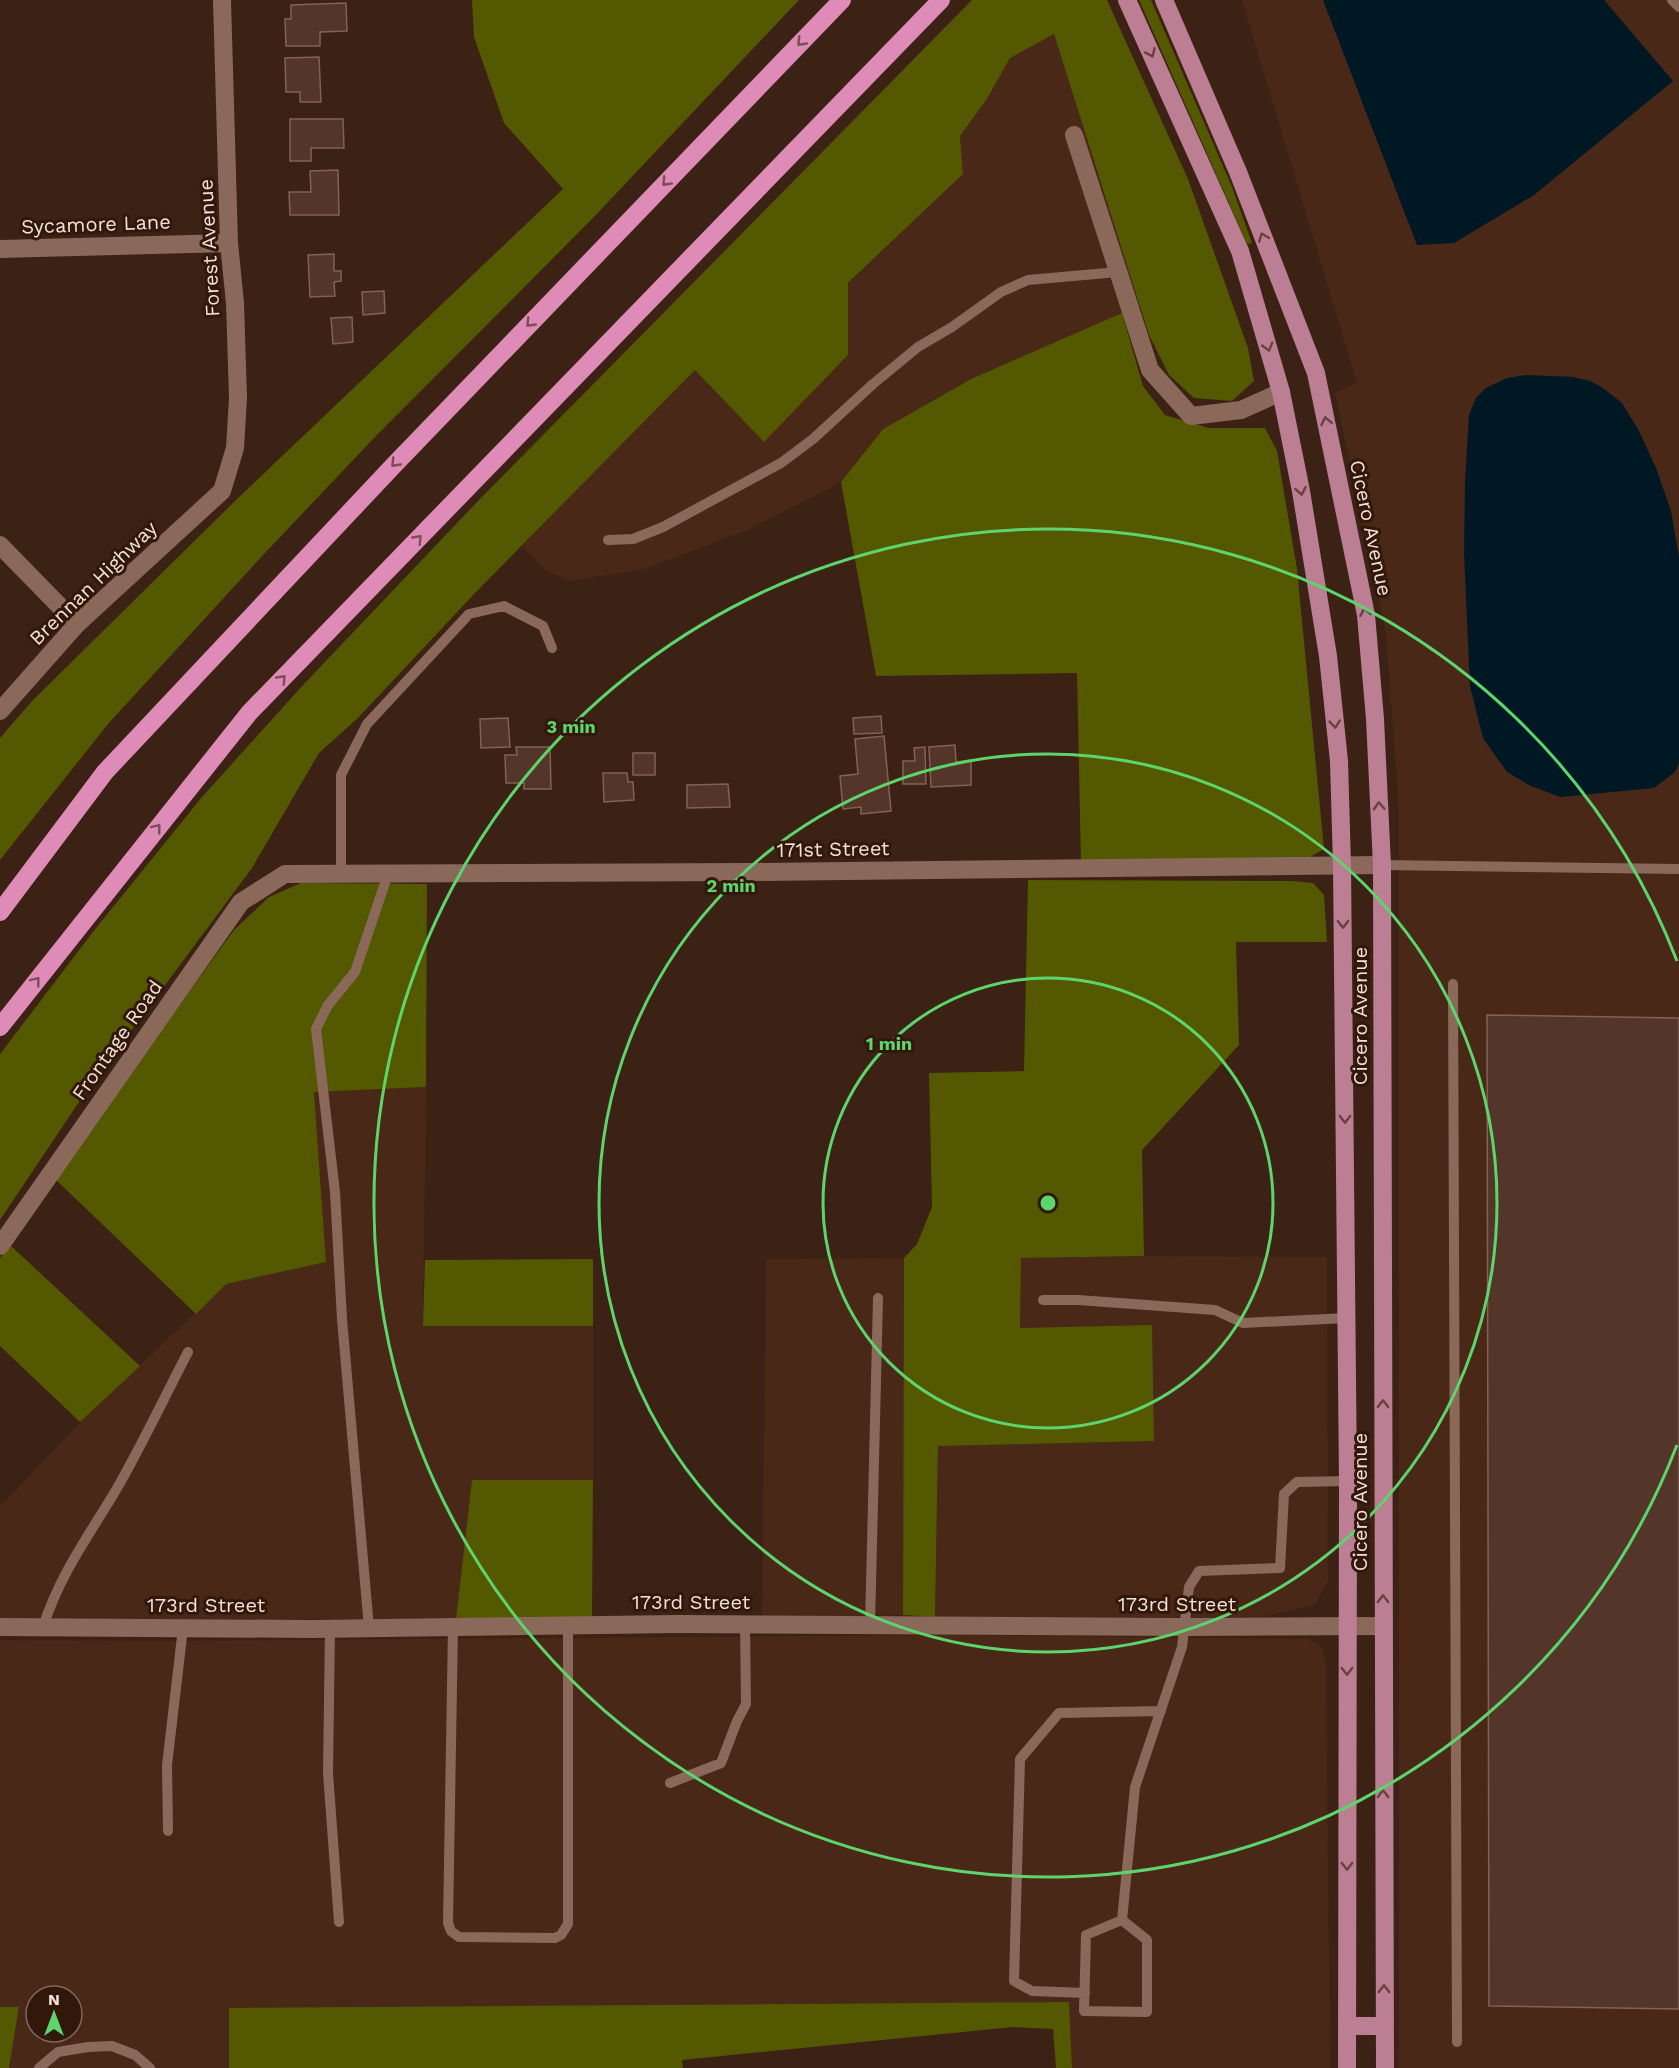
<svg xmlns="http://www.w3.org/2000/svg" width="1679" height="2068" font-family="'Work Sans',sans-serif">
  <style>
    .built { fill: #492818; fill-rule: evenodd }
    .green { fill: #545800 }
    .water { fill: #001824 }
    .building { fill: #533629; stroke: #826254; stroke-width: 1.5 }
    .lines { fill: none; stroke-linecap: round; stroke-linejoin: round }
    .lane { stroke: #8a695b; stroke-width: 10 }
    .street { stroke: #8a695b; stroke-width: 18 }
    .primary { stroke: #bc7e92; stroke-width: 18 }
    .highway { stroke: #de8cb7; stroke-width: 18 }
    .oneway { stroke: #7f4c58 }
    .oneway2 { stroke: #694141 }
    .ring { fill: none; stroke: #5dd56d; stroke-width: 3 }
    .labels { text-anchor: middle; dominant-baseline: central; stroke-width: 6; stroke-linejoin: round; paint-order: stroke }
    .street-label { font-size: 20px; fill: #f3e0d8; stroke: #32180b }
    .centre { fill: #5dd56d; stroke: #32180b; stroke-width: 3 }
    .ring-label { font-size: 18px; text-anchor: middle; font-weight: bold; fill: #5dd56d; stroke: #32180b; stroke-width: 6; stroke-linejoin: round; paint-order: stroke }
  </style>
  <rect width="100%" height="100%" fill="#3c2115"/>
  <path class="built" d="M1242 0H1679V2068H1399V810L1386 634 1335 393 1357 383Z
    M1054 34 1141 307 971 379 883 429 841 482 747 530 645 569 569 581 545 570 522 546 695 370 765 441 848 355V284L963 174 960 136 987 99 1010 58Z
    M426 1087 423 1326H593V1480L472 1481 456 1619 0 1620V1507L80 1422 226 1284 326 1262 314 1092Z
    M1144 1256 1327 1257 1328 1581 1315 1605 1260 1617H935L938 1446 1154 1441 1020 1328 1021 1258Z
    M904 1258 903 1615 762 1618 766 1259Z
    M940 1635 1308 1639 1321 1646 1326 1659 1330 2068H1072L1069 2002 229 2009V2068H9L19 2007H0V1640L157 1641ZM36 1996H72V2032H36Z"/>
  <path class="green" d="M472 0H799L592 219 374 438 265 553 108 724 0 860V738L33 700 238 498 563 189 504 123 474 37Z
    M972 0H1107L1188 179 1248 348 1254 381 1232 401 1194 398 1169 375 1149 335 1054 34 1010 58 987 99 960 136 963 174 848 283V355L764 442 695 370 475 593 358 718 319 753 252 868 87 1090 0 1220V1054L96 928 202 797 303 685 478 501Z
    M1139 0H1151L1232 187 1252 243 1247 244Z
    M1122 313 1143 386 1165 415 1209 428H1265L1277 451 1297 569 1324 849 1305 860 1081 864 1077 673 876 676 841 482 883 429 971 379Z
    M1028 880 1292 881 1313 883 1324 895 1327 942H1236L1239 1045 1142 1150 1144 1256 1021 1258 1020 1328 1152 1325 1154 1441 938 1446 935 1617 903 1615 904 1258 917 1244 932 1207 929 1073 1024 1071Z
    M301 883 427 884 426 1087 314 1092 326 1262 226 1284 196 1314 54 1178 234 930 269 897Z
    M10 1245 140 1366 80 1422 0 1346V1258Z
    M593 1259V1326H423L425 1260Z
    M472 1480H593L592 1619H456Z
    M1069 2002 1072 2068H1056L1053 2029 1013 2027 682 2060 683 2068H229V2008Z
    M0 2007H19L9 2068H0Z"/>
  <path class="water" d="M1323 0H1604L1673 81 1534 195 1454 243 1417 245Z
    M1526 375 1573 377 1590 381 1603 388 1622 403 1639 431 1656 468 1671 511 1679 557V763L1675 772 1654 788 1560 797 1531 786 1507 772 1483 738 1470 686 1464 553 1465 482 1469 415 1476 398 1486 388 1507 378Z"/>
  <path class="building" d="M346 3 347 31 320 32V46H286L285 19H291V5Z
    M319 57 321 102H300V92H286L285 58Z
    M290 119H343L344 148H311V161H290Z
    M338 170 339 215H290L289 192H311L310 171Z
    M334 254V271H341V281L334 282 335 296 310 297 308 255Z
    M384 291 385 313 363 315 362 292Z
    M352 317 353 342 333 344 331 318Z
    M881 716 882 733 854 734 853 718Z
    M508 718 510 747 481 748 480 719Z
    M884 736 891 811 861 814V807L843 809 840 776 858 774 855 739Z
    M955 745 956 762 971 760V785L931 787 929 747Z
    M516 747H550L551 789H524V783H506L505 755H517Z
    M925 747 926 784H903V761H915L914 748Z
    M633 753H655V775H633Z
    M603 773H627L628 782H633L634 800 604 802Z
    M728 784 730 807 687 808V785Z
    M1487 1015 1679 1018V2009L1489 2006Z"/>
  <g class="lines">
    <path class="lane" d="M1672 0 1679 7
      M608 540 633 539 663 527 781 463 813 439 873 384 918 347 952 327 1001 292 1028 280 1118 272
      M1382 865 1679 869
      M341 874V775L367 724 469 614 504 606 543 626 552 648
      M1453 984 1457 2042
      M1043 1300H1078L1215 1310 1243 1323 1347 1318
      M870 1625 878 1298
      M43 1627C60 1574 88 1537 116 1490 142 1445 164 1398 188 1352
      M453 1627 448 1923 451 1931 459 1937 555 1938 561 1935 568 1924V1625
      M330 1628 328 1773 339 1922
      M369 1628 342 1319 335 1192 316 1029 328 1005 355 972 388 874
      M670 1783 721 1763 737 1721 746 1704 745 1624
      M168 1831 167 1765 183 1628
      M1122 1920 1086 1935 1084 2011 1147 2012V1940L1122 1920 1135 1787 1182 1647 1189 1587 1199 1571 1280 1568 1284 1494 1297 1482 1348 1481
      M1085 1993 1032 1991 1014 1981 1020 1759 1059 1713 1161 1711
      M39 2068 58 2052 88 2047 112 2046 135 2055 150 2068"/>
    <path class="street" d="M1074 135 1150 370 1191 416 1241 410 1281 392
      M0 249 229 243
      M0 545 77 624
      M0 711 77 624 222 491 235 448 238 398 235 303 229 243 222 0
      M0 1246 241 902 285 874 751 872 1382 865
      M0 1627 313 1629 677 1624 1184 1627 1383 1626"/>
    <path class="primary" d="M1127 0 1240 251 1281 392 1301 491 1328 656 1339 761 1342 865 1348 1481 1347 2068
      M1164 0 1238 172 1316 373 1366 615 1375 719 1382 865 1385 2068
      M1347 2026H1384"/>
    <path class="highway" d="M0 912 105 772 394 465 842 0
      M0 1027 249 713 941 0"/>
  </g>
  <defs><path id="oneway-chevron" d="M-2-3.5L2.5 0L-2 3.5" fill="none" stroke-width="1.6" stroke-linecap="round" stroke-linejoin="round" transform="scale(1.5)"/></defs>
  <g class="oneway">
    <use href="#oneway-chevron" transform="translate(801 42) rotate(134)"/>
    <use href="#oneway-chevron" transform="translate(666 182) rotate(134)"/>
    <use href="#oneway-chevron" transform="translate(530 323) rotate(134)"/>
    <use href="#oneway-chevron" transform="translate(395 463) rotate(134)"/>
    <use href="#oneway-chevron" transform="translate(418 539) rotate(-46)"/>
    <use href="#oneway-chevron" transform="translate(282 679) rotate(-46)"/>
    <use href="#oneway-chevron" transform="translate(157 828) rotate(-52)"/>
    <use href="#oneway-chevron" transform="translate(36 981) rotate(-52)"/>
  </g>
  <g class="oneway2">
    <use href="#oneway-chevron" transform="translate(1151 53) rotate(66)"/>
    <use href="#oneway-chevron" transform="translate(1263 237) rotate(-111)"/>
    <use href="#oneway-chevron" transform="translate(1268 347) rotate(74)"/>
    <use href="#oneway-chevron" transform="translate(1326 421) rotate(-102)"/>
    <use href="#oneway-chevron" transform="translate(1301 491) rotate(80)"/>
    <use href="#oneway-chevron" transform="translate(1365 612) rotate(-100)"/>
    <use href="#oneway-chevron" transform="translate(1335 724) rotate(84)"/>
    <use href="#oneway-chevron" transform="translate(1379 806) rotate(-93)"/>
    <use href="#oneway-chevron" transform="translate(1343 924) rotate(89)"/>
    <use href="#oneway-chevron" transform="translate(1345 1119) rotate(89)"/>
    <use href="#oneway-chevron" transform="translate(1383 1404) rotate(-90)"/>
    <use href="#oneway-chevron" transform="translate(1383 1599) rotate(-90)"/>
    <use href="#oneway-chevron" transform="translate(1347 1671) rotate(90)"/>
    <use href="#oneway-chevron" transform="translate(1383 1794) rotate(-90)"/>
    <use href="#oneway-chevron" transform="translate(1347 1866) rotate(90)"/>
    <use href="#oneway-chevron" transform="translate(1384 1989) rotate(-90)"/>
  </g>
  <g class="ring">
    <circle cx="1048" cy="1203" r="225"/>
    <circle cx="1048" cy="1203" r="449"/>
    <path d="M1677 1445A674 674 0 1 1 1677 961"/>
  </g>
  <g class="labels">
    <g class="street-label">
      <text transform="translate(96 224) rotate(-2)">Sycamore Lane</text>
      <text transform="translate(209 248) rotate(-93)">Forest Avenue</text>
      <text transform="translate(1371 528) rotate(78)">Cicero Avenue</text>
      <text transform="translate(93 583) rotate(-44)">Brennan Highway</text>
      <text transform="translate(833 849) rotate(-1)">171st Street</text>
      <text transform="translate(1360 1016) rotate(-90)">Cicero Avenue</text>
      <text transform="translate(117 1040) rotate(-55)">Frontage Road</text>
      <text transform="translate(1360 1502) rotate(-90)">Cicero Avenue</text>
      <text x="691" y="1602">173rd Street</text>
      <text x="1177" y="1604">173rd Street</text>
      <text x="206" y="1605">173rd Street</text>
    </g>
  </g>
  <circle cx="1048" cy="1203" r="9" class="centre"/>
  <g class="ring-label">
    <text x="571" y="733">3 min</text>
    <text x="731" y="892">2 min</text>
    <text x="889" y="1050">1 min</text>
  </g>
  <g transform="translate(54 2014)"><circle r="28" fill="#32180b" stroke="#7f685d" stroke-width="1.5"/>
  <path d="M0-4.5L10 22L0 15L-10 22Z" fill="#5dd56d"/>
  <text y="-9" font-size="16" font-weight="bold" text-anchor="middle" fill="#f3e0d8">N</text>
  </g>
</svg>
